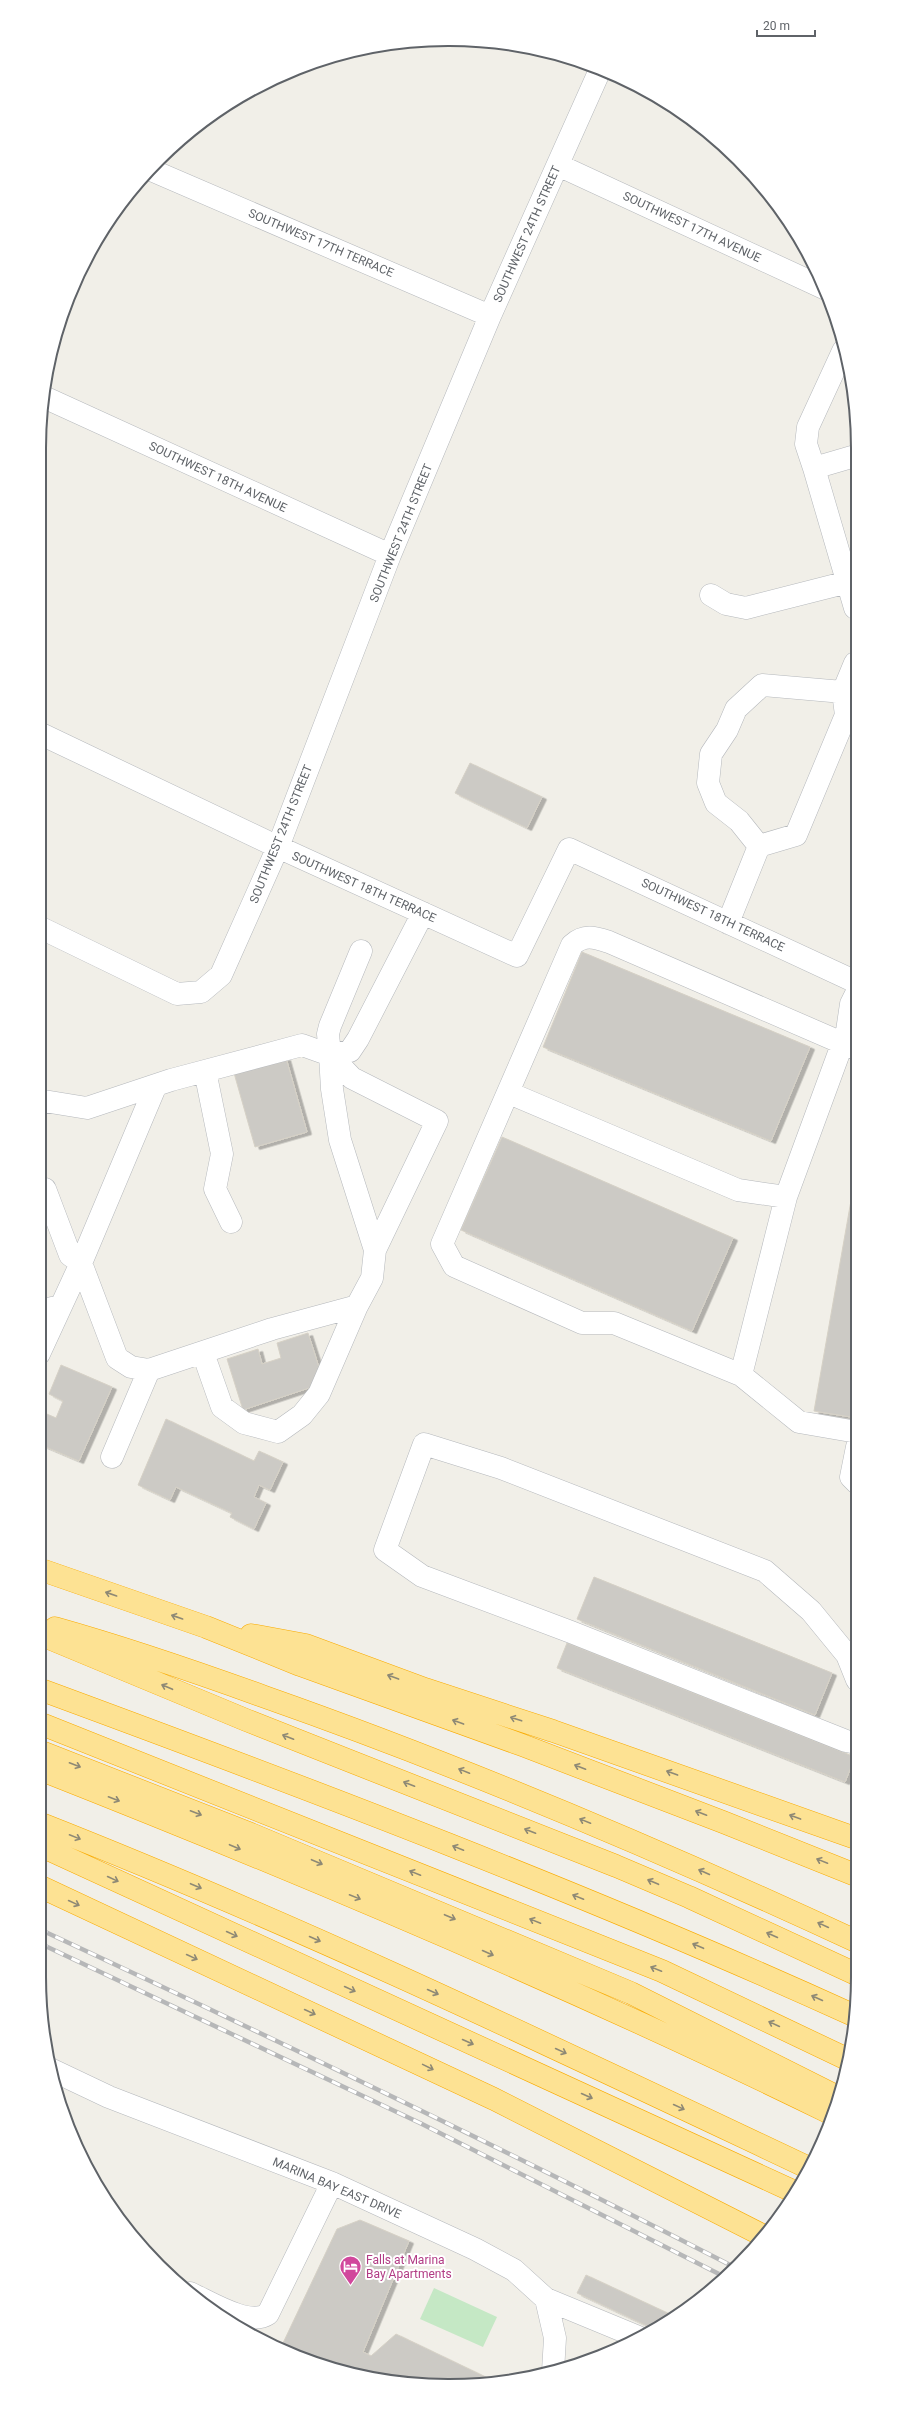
<svg xmlns="http://www.w3.org/2000/svg" width="897" height="2425" font-family="Roboto,sans-serif">
  <style>
    .green { fill: #c5e8c5 }
    .building { fill: #cccac5; stroke: #d6d1c6; filter: url(#shadow) }
    .lines { fill: none; stroke-linecap: round; stroke-linejoin: round }
    .minor-casing { stroke: #b5b8bc; stroke-width: 23 }
    .highway-casing { stroke: #f9ab00; stroke-width: 23 }
    .minor { stroke: #fff; stroke-width: 22 }
    .highway { stroke: #fde293; stroke-width: 22 }
    .rail-casing { stroke: #b6b7b8; stroke-width: 4.5 }
    .rail { stroke: #fff; stroke-width: 3; stroke-dasharray: 9; stroke-linecap: butt }
    .oneway { stroke: #8e8975 }
    .labels { text-anchor: middle; dominant-baseline: central; stroke-width: 4; stroke-linejoin: round; paint-order: stroke }
    .street-label { font-size: 12px; fill: #5f6368; stroke: #fff }
    .hotel-label { font-size: 12px; fill: #b23c85; stroke: #fff; text-anchor: start }
    .rim { fill: none; stroke: #5f6368; stroke-width: 2 }
  </style>
  <defs>
    <filter id="shadow"><feDropShadow dx="4.5" dy="2.5" stdDeviation="0" flood-color="#0004"/></filter>
  </defs>
  <rect width="100%" height="100%" fill="#f1efe8"/>
  <path class="green" d="M434 2288 497 2317 483 2347 420 2319Z"/>
  <path class="building" d="M470 763 542 797 527 828 455 793Z
    M582 952 810 1047 771 1141 543 1047Z
    M286 1058 307 1132 255 1147 234 1073Z
    M502 1137 733 1238 692 1331 461 1230Z
    M856 1172 857 1418 814 1411Z
    M308 1333 324 1383 243 1410 227 1359 258 1349 262 1364 281 1358 277 1343Z
    M61 1365 112 1387 79 1461 39 1444V1420L42 1412 56 1418 63 1401 49 1394Z
    M166 1419 254 1461 259 1451 283 1462 270 1490 259 1485 254 1497 266 1503 254 1529 230 1517 232 1513 176 1487 170 1500 138 1485Z
    M594 1577 832 1673 815 1715 577 1619Z
    M567 1643 855 1757 845 1782 557 1668Z
    M360 2220 409 2241 363 2352 371 2356 396 2334 494 2381 493 2383 475 2385 395 2382 335 2369 283 2343 337 2229Z
    M586 2275 676 2317 654 2329 577 2293Z"/>
  <g class="lines">
    <defs>
      <path id="minor" d="M558 165 826 289
        M151 170 490 316
        M46 398 390 555
        M855 456 814 468 855 608
        M814 468 806 444 808 427 843 351
        M711 595 726 604 746 608 848 582
        M39 733 278 847 517 956 569 849 856 982
        M759 846 796 835 846 715 843 692 855 663
        M728 923 759 846 739 821 716 803 708 783 711 754 727 730 736 709 762 685 843 692
        M39 927 177 994 201 992 221 975 278 847 390 555 490 316 600 70
        M856 1049 609 942C594 937 584 934 572 945L442 1244 454 1266 582 1323H614L741 1375 799 1422 857 1432
        M330 1055 328 1034 330 1026 361 951
        M205 1071 222 1154 215 1189 231 1222
        M509 1093 738 1190 786 1197
        M39 1105 44 1101 87 1108 171 1080 302 1045 330 1055 352 1078 437 1121 375 1250
        M45 1189 70 1255 81 1263 117 1358 131 1367 149 1370 112 1457
        M39 1311 61 1306
        M203 1353 222 1407 244 1423 278 1432 302 1415 319 1394 357 1306
        M39 1354 81 1263 156 1085
        M149 1370 272 1329 357 1306 372 1278 375 1250 340 1140 332 1089 330 1055 350 1051 358 1039 423 913
        M741 1375 786 1197 847 1031 851 1004 856 994
        M857 1447 851 1477 857 1483
        M857 1680 847 1655 811 1611 765 1571 501 1468 424 1444 385 1550 422 1576 571 1632 846 1741 857 1743
        M50 2069 109 2097 332 2183 475 2249 514 2270 546 2299 555 2338 553 2371
        M190 2293C210 2302 249 2327 268 2314L332 2183
        M546 2299 638 2337"/>
      <path id="highway" d="M39 1569 206 1627 300 1665 522 1745 723 1822 858 1876
        M55 1628C126 1648 196 1672 265 1697 467 1768 664 1852 858 1942
        M39 1634 246 1720 616 1866 689 1897 858 1975
        M251 1635 306 1645 425 1689 553 1731 858 1839
        M39 1689C313 1790 587 1894 853 2015
        M39 1723 662 1971 847 2059
        M39 1751 251 1834 631 1993 838 2097
        M39 1769C308 1875 573 1987 832 2114
        M39 1823C301 1926 555 2048 809 2168
        M39 1845 795 2192
        M39 1886 494 2099 764 2236"/>
    </defs>
    <use href="#minor" class="minor-casing"/>
    <use href="#highway" class="highway-casing"/>
    <use href="#minor" class="minor"/>
    <use href="#highway" class="highway"/>
    <defs>
      <path id="rail" d="M39 1929C273 2038 505 2149 734 2267
        M39 1943 420 2123 725 2277"/>
    </defs>
    <use href="#rail" class="rail-casing"/>
    <use href="#rail" class="rail"/>
  </g>
  <defs><path id="oneway-shaft" d="M-6 0H5M1.5-3L5.5 0L1.5 3" fill="none" stroke-width="1.6" stroke-linecap="round" stroke-linejoin="round"/></defs>
  <g class="oneway">
    <use href="#oneway-shaft" transform="translate(111 1594) rotate(-161)"/>
    <use href="#oneway-shaft" transform="translate(177 1617) rotate(-161)"/>
    <use href="#oneway-shaft" transform="translate(393 1677) rotate(-160)"/>
    <use href="#oneway-shaft" transform="translate(167 1687) rotate(-157)"/>
    <use href="#oneway-shaft" transform="translate(516 1719) rotate(-162)"/>
    <use href="#oneway-shaft" transform="translate(458 1722) rotate(-160)"/>
    <use href="#oneway-shaft" transform="translate(288 1737) rotate(-159)"/>
    <use href="#oneway-shaft" transform="translate(75 1765) rotate(21)"/>
    <use href="#oneway-shaft" transform="translate(580 1767) rotate(-159)"/>
    <use href="#oneway-shaft" transform="translate(464 1771) rotate(-158)"/>
    <use href="#oneway-shaft" transform="translate(672 1773) rotate(-160)"/>
    <use href="#oneway-shaft" transform="translate(409 1784) rotate(-159)"/>
    <use href="#oneway-shaft" transform="translate(114 1799) rotate(21)"/>
    <use href="#oneway-shaft" transform="translate(196 1813) rotate(21)"/>
    <use href="#oneway-shaft" transform="translate(701 1813) rotate(-159)"/>
    <use href="#oneway-shaft" transform="translate(795 1817) rotate(-160)"/>
    <use href="#oneway-shaft" transform="translate(585 1821) rotate(-158)"/>
    <use href="#oneway-shaft" transform="translate(530 1831) rotate(-159)"/>
    <use href="#oneway-shaft" transform="translate(75 1837) rotate(22)"/>
    <use href="#oneway-shaft" transform="translate(235 1847) rotate(23)"/>
    <use href="#oneway-shaft" transform="translate(458 1848) rotate(-158)"/>
    <use href="#oneway-shaft" transform="translate(822 1861) rotate(-158)"/>
    <use href="#oneway-shaft" transform="translate(317 1862) rotate(23)"/>
    <use href="#oneway-shaft" transform="translate(704 1872) rotate(-156)"/>
    <use href="#oneway-shaft" transform="translate(415 1873) rotate(-158)"/>
    <use href="#oneway-shaft" transform="translate(113 1879) rotate(25)"/>
    <use href="#oneway-shaft" transform="translate(653 1882) rotate(-157)"/>
    <use href="#oneway-shaft" transform="translate(196 1886) rotate(23)"/>
    <use href="#oneway-shaft" transform="translate(355 1897) rotate(22)"/>
    <use href="#oneway-shaft" transform="translate(578 1897) rotate(-158)"/>
    <use href="#oneway-shaft" transform="translate(74 1903) rotate(25)"/>
    <use href="#oneway-shaft" transform="translate(450 1917) rotate(23)"/>
    <use href="#oneway-shaft" transform="translate(535 1921) rotate(-158)"/>
    <use href="#oneway-shaft" transform="translate(823 1925) rotate(-155)"/>
    <use href="#oneway-shaft" transform="translate(232 1934) rotate(25)"/>
    <use href="#oneway-shaft" transform="translate(772 1935) rotate(-156)"/>
    <use href="#oneway-shaft" transform="translate(315 1939) rotate(24)"/>
    <use href="#oneway-shaft" transform="translate(698 1946) rotate(-157)"/>
    <use href="#oneway-shaft" transform="translate(488 1953) rotate(24)"/>
    <use href="#oneway-shaft" transform="translate(192 1957) rotate(25)"/>
    <use href="#oneway-shaft" transform="translate(656 1969) rotate(-158)"/>
    <use href="#oneway-shaft" transform="translate(350 1989) rotate(25)"/>
    <use href="#oneway-shaft" transform="translate(433 1992) rotate(24)"/>
    <use href="#oneway-shaft" transform="translate(817 1998) rotate(-156)"/>
    <use href="#oneway-shaft" transform="translate(310 2012) rotate(25)"/>
    <use href="#oneway-shaft" transform="translate(774 2024) rotate(-155)"/>
    <use href="#oneway-shaft" transform="translate(468 2042) rotate(24)"/>
    <use href="#oneway-shaft" transform="translate(561 2051) rotate(25)"/>
    <use href="#oneway-shaft" transform="translate(428 2067) rotate(26)"/>
    <use href="#oneway-shaft" transform="translate(587 2096) rotate(24)"/>
    <use href="#oneway-shaft" transform="translate(679 2107) rotate(25)"/>
  </g>
  <defs>
    <symbol id="hotel-pin" viewBox="-11 -11 22 30"><path d="M0 17L-7.5 6A9.5 9.5 0 1 1 7.5 6Z" fill="#d1479c" stroke="#fff"/><path d="M-6-4.5h1.5V1H6V5H4.5V3h-9V5H-6ZM-4 0a1.8 1.8 0 1 1 3.6 0ZM.5 0V-2.5h3Q6-2.5 6 0Z" fill="#fff"/></symbol>
  </defs>
  <g fill-rule="evenodd">
    <use href="#hotel-pin" x="338" y="2254" width="25" height="34"/>
  </g>
  <g class="labels">
    <g class="street-label">
      <text transform="translate(692 227) rotate(25)">SOUTHWEST 17TH AVENUE</text>
      <text transform="translate(527 234) rotate(-66)">SOUTHWEST 24TH STREET</text>
      <text transform="translate(321 243) rotate(23)">SOUTHWEST 17TH TERRACE</text>
      <text transform="translate(218 477) rotate(25)">SOUTHWEST 18TH AVENUE</text>
      <text transform="translate(401 533) rotate(-68)">SOUTHWEST 24TH STREET</text>
      <text transform="translate(281 834) rotate(-68)">SOUTHWEST 24TH STREET</text>
      <text transform="translate(364 887) rotate(24)">SOUTHWEST 18TH TERRACE</text>
      <text transform="translate(713 915) rotate(25)">SOUTHWEST 18TH TERRACE</text>
      <text transform="translate(337 2188) rotate(23)">MARINA BAY EAST DRIVE</text>
    </g>
    <g class="hotel-label">
      <text x="366" y="2260">Falls at Marina<tspan x="366" dy="14">Bay Apartments</tspan></text>
    </g>
  </g>
  <path d="M0 0H897V2425H0ZM448 46H449A402 402 0 0 1 851 448V1977A402 402 0 0 1 449 2379H448A402 402 0 0 1 46 1977V448A402 402 0 0 1 448 46Z" fill="#fff" fill-rule="evenodd"/>
  <path class="rim" d="M448 46H449A402 402 0 0 1 851 448V1977A402 402 0 0 1 449 2379H448A402 402 0 0 1 46 1977V448A402 402 0 0 1 448 46Z"/>
  <path d="M757 30v6h58v-6" fill="none" stroke="#5f6368" stroke-width="2"/>
  <text x="763" y="30" font-size="12" fill="#5f6368" stroke="#ffffff" stroke-width="3" paint-order="stroke">20 m</text>
</svg>
